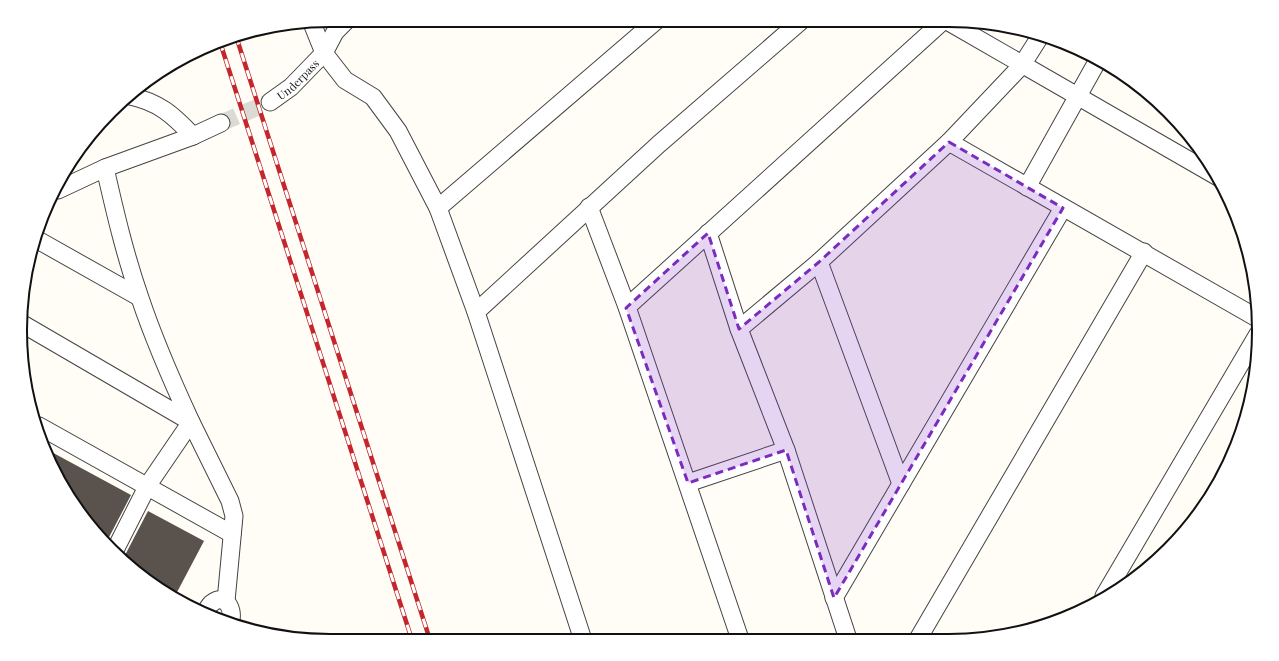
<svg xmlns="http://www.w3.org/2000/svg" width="1279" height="661" font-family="'Playfair Display',serif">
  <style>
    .building { fill: #5a524d }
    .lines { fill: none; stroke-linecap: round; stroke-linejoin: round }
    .minor-tunnel { stroke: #dbdad3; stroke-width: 17; stroke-dasharray: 17 8; stroke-linecap: butt }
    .minor-casing { stroke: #444; stroke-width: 19 }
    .minor { stroke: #fff; stroke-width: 17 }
    .rail-casing { stroke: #c4262e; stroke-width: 4.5 }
    .rail { stroke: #fff; stroke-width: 3; stroke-dasharray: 9; stroke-linecap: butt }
    .marked { fill: #7b2cbf; fill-opacity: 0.2; stroke: #7b2cbf; stroke-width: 3; stroke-dasharray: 8 5; stroke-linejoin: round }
    .labels { text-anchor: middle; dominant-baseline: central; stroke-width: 4; stroke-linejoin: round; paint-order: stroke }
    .street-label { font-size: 11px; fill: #111; stroke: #fff }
    .rim { fill: none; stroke: #111; stroke-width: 2 }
  </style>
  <rect width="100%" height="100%" fill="#fffdf5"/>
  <path class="building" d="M46 449 131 495 106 543 52 468Z
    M148 511 204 541 175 596 123 559Z"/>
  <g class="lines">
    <path class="minor-tunnel" d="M221 123 270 102"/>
    <defs>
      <g id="minor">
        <path d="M947 21 1218 177"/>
        <path d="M312 23 324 53 345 80 373 97 398 131 438 208 657 20"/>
        <path d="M130 96C159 102 173 115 193 136"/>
        <path id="s1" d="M270 102 291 87 324 53 335 32 347 20"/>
        <path d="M949 142 1257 318"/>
        <path d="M1027 187 1098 60"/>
        <path d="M58 190 105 168 193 136 221 123"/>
        <path d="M589 207 627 307 740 639"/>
        <path d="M438 208 476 312 583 640"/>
        <path d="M708 233 739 329 786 450 848 639"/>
        <path d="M36 239 139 297"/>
        <path d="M819 262 901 484"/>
        <path d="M627 307 943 21"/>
        <path d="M476 312 659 144 802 20"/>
        <path d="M21 323 191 422C172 381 154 340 140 298 125 255 115 212 105 168"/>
        <path d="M739 329 819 262 949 142 1022 65 1041 35"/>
        <path d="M39 426 232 534"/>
        <path d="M688 483 786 450"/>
        <path d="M114 552 148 485 191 422 230 501 234 516 226 601"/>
        <path d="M1104 596 1258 334"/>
        <path d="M834 598 1063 208"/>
        <path d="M205 613C207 610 209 605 212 603 226 592 235 611 230 623"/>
        <path d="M918 639 1144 252"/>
      </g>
    </defs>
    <use href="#minor" class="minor-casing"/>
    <use href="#minor" class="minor"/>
    <defs>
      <path id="rail" d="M236 36 430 640
        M220 42 412 640"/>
    </defs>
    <use href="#rail" class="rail-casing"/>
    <use href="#rail" class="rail"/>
  </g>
  <path class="marked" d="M949 142 1063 208 834 598 786 450 688 483 626 308 708 233 739 329 819 262Z"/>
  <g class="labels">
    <g class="street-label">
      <text stroke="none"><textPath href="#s1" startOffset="36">Underpass</textPath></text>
    </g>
  </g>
  <path d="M0 0H1279V661H0ZM330 27H949A303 303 0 0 1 1252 330V331A303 303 0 0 1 949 634H330A303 303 0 0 1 27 331V330A303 303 0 0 1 330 27Z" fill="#fff" fill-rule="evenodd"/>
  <path class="rim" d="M330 27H949A303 303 0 0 1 1252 330V331A303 303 0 0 1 949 634H330A303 303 0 0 1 27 331V330A303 303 0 0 1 330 27Z"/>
</svg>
